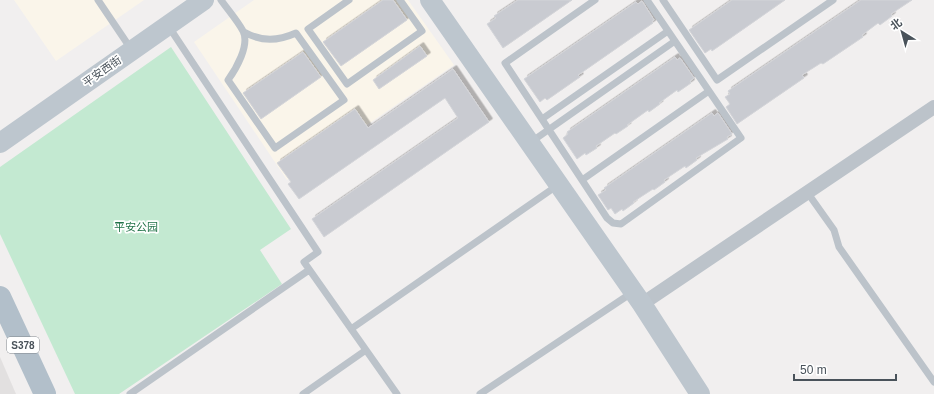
<svg xmlns="http://www.w3.org/2000/svg" width="934" height="394" font-family="Arial,'Noto Sans SC',sans-serif">
  <style>
    .commercial { fill: #faf5ea }
    .education { fill: #e2e0e0 }
    .green { fill: #c3e9d1 }
    .building { fill: #c9cbd1; stroke: #d4d5d9; filter: url(#shadow) }
    .lines { fill: none; stroke-linecap: round; stroke-linejoin: round }
    .lane { stroke: #bcc3ca; stroke-width: 7 }
    .street { stroke: #bcc3ca; stroke-width: 14 }
    .secondary { stroke: #bdc6ce; stroke-width: 20 }
    .primary { stroke: #b2bfca; stroke-width: 22 }
    .labels { text-anchor: middle; dominant-baseline: central; stroke-width: 3.5; stroke-linejoin: round; paint-order: stroke }
    .shield { fill: #fff; stroke: #80868c; stroke-width: 1 }
    .shield-label { font-size: 10px; font-weight: bold; fill: #49525a }
    .street-label { font-size: 11px; fill: #49525a; stroke: #fff }
    .park-label { font-size: 11px; fill: #227349; stroke: #fff }
  </style>
  <defs>
    <filter id="shadow"><feDropShadow dx="3.5" dy="-3.5" stdDeviation="0" flood-color="#0004"/></filter>
  </defs>
  <rect width="100%" height="100%" fill="#f1efef"/>
  <path class="commercial" d="M14 0H144L56 61Z
    M254 0H408L454 65 287 180 194 42Z"/>
  <path class="education" d="M0 357 16 394H0Z"/>
  <path class="green" d="M171 47 291 229 260 250 282 284 119 394H75L0 234V167Z"/>
  <path class="building" d="M383 0H393L407 20 341 66 323 42Z
    M518 0H572L503 48 487 24 496 18 494 16Z
    M732 0H785L712 51 711 49 705 53 689 30Z
    M861 0H912L891 14 892 16 880 25 878 23 862 35 863 37 823 64 821 63 802 75 804 78 737 124 726 107 730 104 725 97 730 94 728 91Z
    M642 1 654 20 652 21 653 23 584 71 578 75 580 77 547 100 545 98 540 102 524 79 636 2 638 4Z
    M420 46 427 56 379 89 373 80Z
    M303 52 321 77 261 119 243 93Z
    M675 57 677 60 680 58 694 78 690 81 691 83 678 92 677 90 659 103 660 104 649 112 648 110 627 125 628 126 616 134 615 133 596 146 597 148 586 155 585 153 577 159 563 138 568 134 567 132Z
    M453 69 489 122 324 237 312 219 458 118 445 98 299 199 288 184 291 182 277 163 355 109 368 128Z
    M712 113 714 116 718 113 732 134 727 137 728 139 696 158 697 160 686 168 685 166 664 180 665 182 654 190 653 189 633 202 634 203 623 211 622 209 615 214 611 208 608 210 598 195 606 190 604 188Z"/>
  <g class="lines">
    <path class="lane" d="M98 0 131 49
      M221 0C228 10 237 20 243 31 250 45 236 69 228 80L275 148 344 100 296 33C278 41 262 42 244 32
      M349 0 308 29 347 84 422 31 400 0
      M595 0 505 63 607 218 613 223 621 224 741 138 647 0
      M663 0 717 80 833 0
      M169 27 318 252 304 262 397 394
      M542 119 668 31
      M531 142 675 41
      M582 180 709 91
      M807 192 834 230 839 247 934 382
      M351 329 558 185
      M130 394 309 270
      M303 394 366 350
      M480 394 633 292"/>
    <path class="street" d="M642 304 934 107"/>
    <path class="secondary" d="M430 0 642 304 700 394
      M0 143 204 0"/>
    <path class="primary" d="M0 297 45 394"/>
  </g>
  <g class="labels">
    <rect class="shield" x="7" y="337" width="32" height="16" rx="3"/>
    <g class="shield-label">
      <text x="23" y="345">S378</text>
    </g>
    <g class="street-label">
      <text transform="translate(102 71) rotate(-35)">平安西街</text>
    </g>
    <g class="park-label">
      <text x="136" y="227">平安公园</text>
    </g>
  </g>
  <g transform="translate(902 32) rotate(323)" stroke="#ffffff" stroke-width="3" paint-order="stroke">
  <path d="M0-3L7 15L0 10L-7 15Z" fill="#49525a"/>
  <text y="-6" font-size="11" font-weight="bold" text-anchor="middle" fill="#49525a">北</text>
  </g>
  <path d="M794 374v6h102v-6" fill="none" stroke="#49525a" stroke-width="2"/>
  <text x="800" y="374" font-size="12" fill="#49525a" stroke="#ffffff" stroke-width="3" paint-order="stroke">50 m</text>
</svg>
